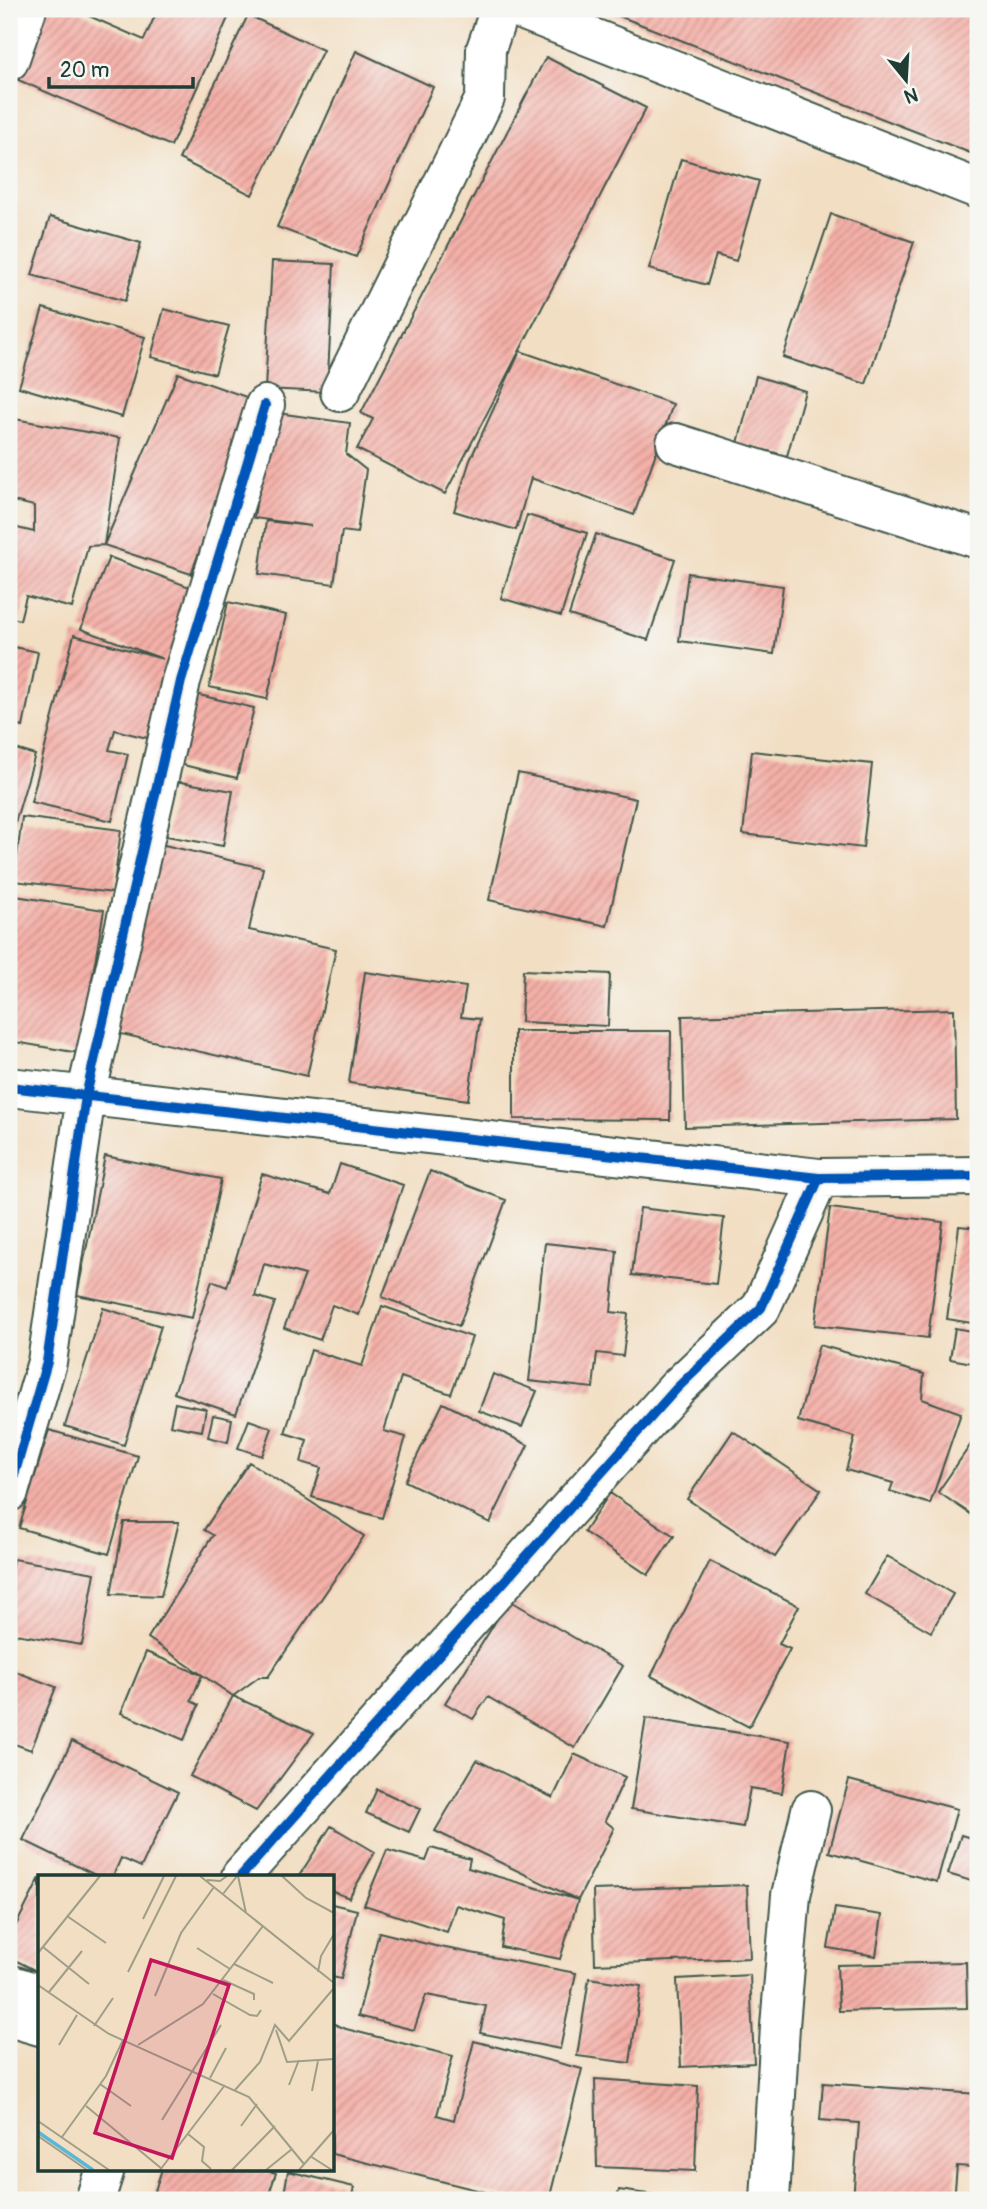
<svg xmlns="http://www.w3.org/2000/svg" width="987" height="2209" font-family="Pangolin,sans-serif">
  <style>
    .building { fill: url(#building-hatch) }
    .lines { fill: none; stroke-linecap: round; stroke-linejoin: round }
    .minor-casing { stroke: #3f5549; stroke-width: 42 }
    .minor { stroke: #fff; stroke-width: 38 }
    .cycleway-casing { stroke: #f6f6f2; stroke-width: 15 }
    .cycleway { stroke: #0057b8; stroke-width: 10 }
    .inset-river { fill: none; stroke: #59b8d7; stroke-width: 3.5 }
    .inset-road { fill: none; stroke: #9e9e89; stroke-width: 2 }
    .view { fill: #c2185b; fill-opacity: 0.15; stroke: #c2185b; stroke-width: 3.5 }
    .inset-edge { fill: none; stroke: #1f3d34; stroke-width: 3.5 }
  </style>
  <defs>
    <pattern id="building-hatch" width="6" height="6" patternUnits="userSpaceOnUse" patternTransform="scale(1.75)"><rect width="6" height="6" fill="#f5b0a8"/><path d="M-1 1l2-2M0 6l6-6M5 7l2-2" fill="none" stroke="#c6908a"/></pattern>
  </defs>
  <rect width="100%" height="100%" fill="#f6f6f2"/>
  <filter id="ink" filterUnits="userSpaceOnUse"><feTurbulence type="fractalNoise" baseFrequency=".0143" numOctaves="2"/><feDisplacementMap in="SourceGraphic" scale="14" xChannelSelector="R" yChannelSelector="G"/><feConvolveMatrix kernelMatrix="1 2 1 2 8 2 1 2 1" color-interpolation-filters="sRGB"/></filter>
  <filter id="wash" filterUnits="userSpaceOnUse"><feTurbulence type="fractalNoise" baseFrequency=".00686" numOctaves="4" result="noise"/><feDisplacementMap in="SourceGraphic" scale="28" xChannelSelector="R" yChannelSelector="G"/><feGaussianBlur stdDeviation="1.57" result="paint"/><feColorMatrix in="noise" values="0 0 0 0 0 0 0 0 0 0 0 0 0 0 0 0 0 1.4 0 .05"/><feComposite in="paint" operator="in"/></filter>
  <g filter="url(#wash)">
    <rect width="100%" height="100%" fill="#f2dec2"/>
    <g id="blocks">
      <path class="building" d="M40 9H73L144 40 158 9H232L171 146 9 76Z
        M601 9H978V156Z
        M248 15 323 50 252 195 179 159Z
        M356 51 433 87 356 257 277 227Z
        M546 57 646 108 445 494 357 449 373 419 361 413Z
        M681 159 759 181 736 261 716 255 707 285 649 269Z
        M831 214 914 242 866 384 783 357Z
        M50 217 141 243 125 301 32 275Z
        M272 261 334 264 327 392 265 389Z
        M43 308 145 337 122 417 19 387Z
        M164 309 229 326 215 374 151 357Z
        M520 351 673 404 634 515 531 478 516 530 454 511 470 460Z
        M178 373 255 400 191 574 104 545 88 546 72 608 26 596 20 620 9 617V526L34 532V506L9 500V418L120 438 104 545Z
        M756 376 805 391 787 456 738 443Z
        M270 412 350 423 346 454 366 470 357 533 342 531 334 584 259 574 266 521 311 526 254 518Z
        M527 515 587 533 561 616 501 598Z
        M596 534 675 559 648 640 569 615Z
        M109 557 195 589 169 660 147 738 115 730 109 750 128 754 112 821 31 802 74 635 163 659 81 629Z
        M688 573 783 586 774 654 679 641Z
        M228 602 286 615 267 699 209 687Z
        M9 646 38 652 23 727 9 724Z
        M195 694 254 708 237 778 179 764Z
        M9 747 35 755 9 843Z
        M752 751 872 764 863 848 743 834Z
        M518 773 636 799 607 926 489 900Z
        M175 781 233 791 223 846 166 836Z
        M22 817 121 830 113 893 14 881Z
        M160 844 263 868 249 930 336 949 307 1076 117 1033Z
        M9 895 104 910 79 1053 9 1041Z
        M523 970 610 974 608 1026 521 1022Z
        M365 972 466 987 461 1017 480 1019 468 1100 349 1083Z
        M954 1009 956 1119 685 1127 682 1016Z
        M514 1031H671L670 1120 514 1119Z
        M105 1156 221 1179 192 1318 77 1295Z
        M340 1164 403 1185 359 1315 332 1305 320 1340 284 1328 305 1275 264 1264 255 1296 275 1302 236 1414 174 1393 212 1281 227 1287 262 1174 330 1194Z
        M430 1171 506 1200 459 1326 382 1297Z
        M640 1208 724 1218 716 1284 632 1275Z
        M830 1208 943 1222 928 1338 815 1325Z
        M959 1226 978 1228V1324L947 1319Z
        M545 1243 617 1251 611 1312 628 1314 623 1356 597 1353 593 1388 529 1381Z
        M382 1306 472 1337 451 1394 401 1377 384 1431 406 1437 382 1518 312 1497 321 1468 301 1462 307 1440 285 1433 311 1350 362 1366Z
        M103 1308 161 1326 124 1445 65 1426Z
        M955 1328 978 1332V1364L950 1359Z
        M819 1345 924 1374 922 1399 961 1413 930 1504 890 1491 893 1483 846 1470 855 1437 798 1421Z
        M493 1374 537 1391 522 1427 479 1411Z
        M175 1403 206 1409 202 1431 170 1425Z
        M443 1403 528 1445 490 1523 405 1481Z
        M213 1415 232 1419 228 1442 208 1437Z
        M249 1420 272 1428 262 1456 238 1448Z
        M49 1430 138 1456 109 1554 19 1528Z
        M733 1431 821 1490 775 1557 687 1499Z
        M978 1434V1519L938 1492Z
        M249 1462 364 1536 268 1677H259L233 1696 148 1638 213 1535 204 1530Z
        M610 1493 674 1536 648 1575 584 1532Z
        M124 1522H179L161 1596 111 1594Z
        M887 1556 953 1594 931 1632 865 1594Z
        M13 1559 95 1573 82 1645 9 1633V1585Z
        M710 1561 799 1606 779 1644 790 1649 749 1727 651 1676Z
        M509 1600 623 1666 575 1748 488 1697 473 1719 445 1703Z
        M146 1652 202 1675 191 1701 199 1705 184 1740 121 1713Z
        M9 1669 56 1687 31 1750 12 1743 9 1752Z
        M233 1696 314 1733 256 1811 190 1776Z
        M646 1718 790 1741 782 1793 750 1788 743 1827 631 1809Z
        M72 1741 178 1792 141 1867 121 1858 113 1876H97L23 1840Z
        M574 1754 625 1777 605 1821 614 1828 578 1900 435 1831 477 1760 553 1798Z
        M849 1780 957 1809 937 1882 829 1852Z
        M377 1789 420 1809 409 1832 366 1813Z
        M331 1826 375 1852 349 1898 332 1891V1876H299Z
        M961 1835 978 1840V1883L948 1874Z
        M431 1848 470 1859 468 1868 578 1900 560 1959 501 1947 505 1920 456 1905 447 1932 364 1905 387 1850 426 1861Z
        M40 1878V1973L9 1957V1939Z
        M747 1885 750 1958 595 1964 593 1890Z
        M332 1904 357 1910 341 1979 332 1977Z
        M835 1908 882 1915 876 1956 828 1948Z
        M379 1932 435 1946 576 1973 560 2049 480 2033 486 2006 426 1995 414 2030 358 2016Z
        M966 1962 967 2008 839 2011 837 1965Z
        M750 1975 754 2063 681 2067 677 1979Z
        M589 1978 641 1986 630 2063 577 2056Z
        M332 2023 346 2029 453 2056 437 2115 454 2120 474 2041 582 2069 549 2200H517L332 2154Z
        M595 2079 698 2086 695 2171 597 2167Z
        M823 2083 978 2094 972 2167 957 2166 954 2200H853L859 2123 820 2120Z
        M162 2169H263L276 2173 267 2200H152Z
        M288 2171 354 2187 351 2200H283Z
        M619 2190 684 2199V2200H617Z"/>
    </g>
  </g>
  <g filter="url(#ink)">
    <use href="#blocks" fill-opacity="0" stroke="#3f5549" stroke-width="2"/>
    <g class="lines">
      <defs>
        <path id="minor" d="M519 9 978 189
          M9 61 27 9
          M340 392 485 98 486 49 500 9
          M676 443 978 539
          M9 1087 819 1178 978 1176
          M9 1492 47 1362 86 1096 181 681 265 405
          M241 1876 677 1388 761 1308 819 1178
          M9 1984 40 1994
          M9 2017 40 2026
          M95 2200 105 2169
          M770 2200 780 2026 791 1895 811 1810"/>
      </defs>
      <use href="#minor" class="minor-casing"/>
      <use href="#minor" class="minor"/>
      <defs>
        <path id="cycleway" d="M9 1087 819 1178 978 1176
          M9 1492 47 1362 86 1096 181 681 265 405
          M241 1876 677 1388 761 1308 819 1178"/>
      </defs>
      <use href="#cycleway" class="cycleway-casing"/>
      <use href="#cycleway" class="cycleway"/>
    </g>
  </g>
  <g transform="translate(38 1875)">
    <rect width="296" height="296" fill="#f2dec2"/>
    <path class="inset-river" d="M0 257 55 295"/>
    <path class="inset-road" d="M162 1 296 108M200 1 208 38M244 1 268 23 296 38M169 5 182 6 189 1M185 19 199 1M29 41 68 68M105 44 126 1M5 72 51 109M159 73 192 94M0 78 62 1M196 89 235 108M90 97 138 1M280 97 283 81 296 59M185 105 216 119V125M0 110 71 159 211 222 266 289M11 117 44 76M175 119 212 140 219 141 223 135M117 121 143 58 176 12M56 151 75 123M238 155 249 187 296 184M21 170 39 140M100 170 165 129 225 51M172 203 188 173M62 209 93 231M251 210 261 185M197 215 222 187 237 150 251 166 296 113M274 216 280 186M48 231 124 294M124 245 183 150M0 246 71 295M203 251 219 229M150 259 166 272 164 286 173 294M0 261 49 295M24 262 68 201 85 165M272 281 294 295M122 295 187 210M194 295 237 251M228 295 254 274M261 295 296 255"/>
    <path class="view" d="M113 85 191 110 134 283 57 258Z"/>
    <rect width="296" height="296" class="inset-edge"/>
  </g>
  <rect width="987" height="2209" fill="none" stroke="#f6f6f2" stroke-width="35"/>
  <g transform="translate(906 80) rotate(162)" stroke="#f6f6f2" stroke-width="5" paint-order="stroke">
  <path d="M0-5L12 26L0 18L-12 26Z" fill="#1f3d34"/>
  <text y="-10" font-size="19" font-weight="bold" text-anchor="middle" fill="#1f3d34">N</text>
  </g>
  <path d="M49 77v10h144v-10" fill="none" stroke="#1f3d34" stroke-width="3.5"/>
  <text x="60" y="77" font-size="21" fill="#1f3d34" stroke="#f6f6f2" stroke-width="5" paint-order="stroke">20 m</text>
</svg>
